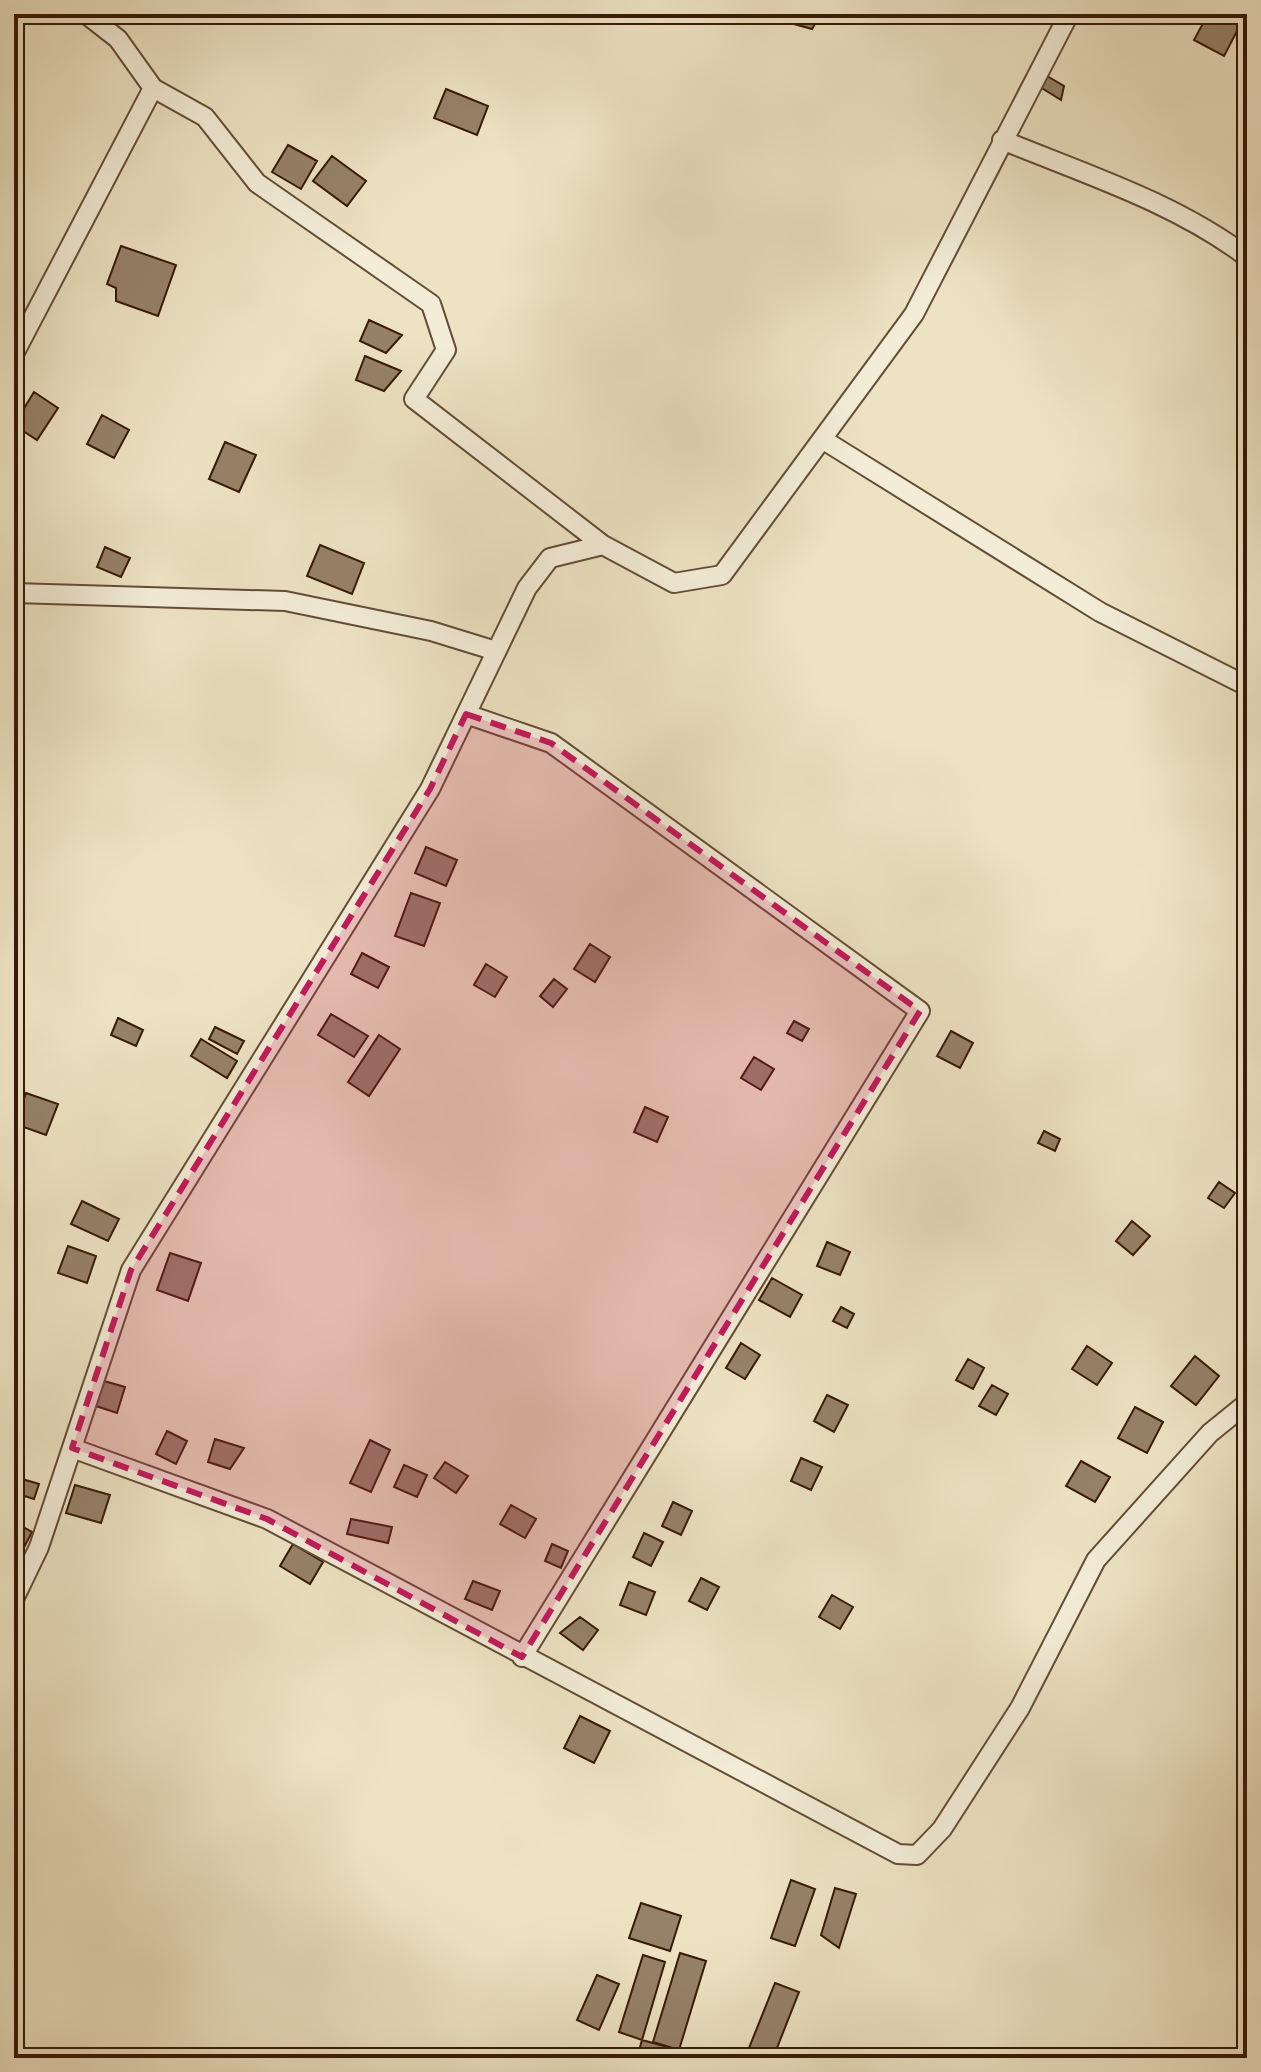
<svg xmlns="http://www.w3.org/2000/svg" width="1261" height="2072" font-family="Cardo,serif">
  <style>
    .building { fill: #968269; stroke: #371907; stroke-width: 2 }
    .lines { fill: none; stroke-linecap: round; stroke-linejoin: round }
    .minor-casing { stroke: #644c36; stroke-width: 22 }
    .minor { stroke: #f3edd8; stroke-width: 18 }
    .marked { fill: #c2185b; fill-opacity: 0.2; stroke: #c2185b; stroke-width: 6; stroke-dasharray: 16 10; stroke-linejoin: round }
  </style>
  <rect width="100%" height="100%" fill="#ede3c3"/>
  <filter id="stains"><feTurbulence type="fractalNoise" baseFrequency=".0025" numOctaves="4"/><feColorMatrix values="0 0 0 0 .2 0 0 0 0 .09 0 0 0 0 .02 0 0 0 .5 -.17"/></filter>
  <radialGradient id="worn" r=".72"><stop offset=".6" stop-color="#630" stop-opacity="0"/><stop offset="1" stop-color="#630" stop-opacity=".3"/></radialGradient>
  <path class="building" d="M758 14H821L812 29Z
    M1208 14 1245 16 1224 56 1194 40Z
    M1047 76 1064 86 1061 100 1040 87Z
    M446 89 488 106 477 135 434 118Z
    M288 145 317 161 301 189 272 172Z
    M332 156 366 181 347 206 313 181Z
    M121 246 176 265 158 316 116 301V288L107 284Z
    M369 320 402 335 386 353 360 341Z
    M365 356 401 371 384 391 356 380Z
    M34 392 58 408 37 440 14 425Z
    M102 415 129 430 114 458 87 444Z
    M225 442 256 455 239 492 209 479Z
    M320 545 364 563 352 594 307 576Z
    M105 547 130 558 121 577 97 567Z
    M426 847 457 860 446 886 415 873Z
    M411 893 440 903 424 946 395 936Z
    M590 944 610 957 595 982 574 969Z
    M362 953 389 967 378 988 351 974Z
    M486 964 507 977 495 997 474 985Z
    M554 979 567 989 553 1007 540 996Z
    M331 1014 368 1036 354 1057 318 1035Z
    M118 1018 143 1030 136 1046 111 1035Z
    M794 1021 809 1029 802 1041 787 1033Z
    M215 1027 244 1041 237 1054 209 1039Z
    M951 1031 973 1043 960 1068 937 1056Z
    M379 1035 400 1049 369 1096 348 1082Z
    M201 1039 237 1061 227 1078 191 1056Z
    M754 1057 774 1069 761 1090 741 1078Z
    M26 1093 58 1104 46 1135 15 1124Z
    M645 1107 668 1117 657 1142 634 1132Z
    M1044 1131 1060 1139 1055 1151 1038 1143Z
    M1219 1182 1235 1193 1224 1208 1208 1198Z
    M82 1201 119 1219 108 1241 71 1224Z
    M1132 1221 1150 1236 1133 1255 1116 1241Z
    M827 1242 850 1252 840 1275 817 1266Z
    M68 1246 96 1256 87 1283 58 1273Z
    M170 1253 201 1263 188 1301 157 1290Z
    M772 1278 802 1295 790 1317 759 1300Z
    M841 1307 854 1314 847 1328 833 1321Z
    M741 1343 760 1355 745 1379 726 1368Z
    M1087 1346 1112 1363 1097 1385 1072 1369Z
    M1195 1356 1219 1376 1196 1405 1171 1386Z
    M968 1359 984 1368 973 1389 956 1380Z
    M104 1381 125 1387 117 1413 96 1406Z
    M992 1385 1008 1394 996 1415 979 1406Z
    M827 1395 848 1405 834 1432 814 1421Z
    M1135 1407 1163 1422 1147 1453 1118 1438Z
    M167 1431 187 1441 176 1464 156 1454Z
    M215 1439 244 1448 230 1469 208 1462Z
    M370 1440 390 1450 371 1492 350 1483Z
    M801 1458 822 1467 811 1490 791 1481Z
    M1081 1461 1110 1477 1095 1502 1066 1486Z
    M445 1462 468 1476 456 1493 434 1478Z
    M404 1465 427 1475 417 1497 394 1487Z
    M22 1479 39 1484 34 1499 18 1494Z
    M75 1485 110 1495 101 1523 66 1513Z
    M673 1502 692 1511 681 1535 662 1526Z
    M511 1505 536 1519 525 1538 500 1524Z
    M351 1519 392 1527 388 1543 347 1534Z
    M14 1522 32 1532 17 1561 14 1560Z
    M644 1533 663 1542 651 1566 633 1557Z
    M293 1544 323 1562 310 1584 280 1566Z
    M552 1544 568 1551 561 1568 545 1561Z
    M701 1578 719 1587 707 1610 689 1601Z
    M473 1581 500 1591 492 1610 465 1599Z
    M629 1582 655 1592 646 1615 620 1605Z
    M832 1595 853 1607 840 1629 819 1617Z
    M580 1617 598 1630 583 1650 560 1633Z
    M580 1716 610 1731 594 1763 564 1748Z
    M791 1880 815 1889 795 1946 771 1938Z
    M835 1888 856 1894 839 1948 821 1935Z
    M641 1903 681 1916 670 1951 629 1938Z
    M680 1953 706 1961 679 2050 653 2042Z
    M643 1955 665 1962 642 2040 619 2032Z
    M597 1975 619 1984 599 2030 577 2020Z
    M775 1983 799 1992 773 2058H745Z
    M642 2040 679 2050 677 2058H637Z"/>
  <g class="lines">
    <defs>
      <path id="minor" d="M86 14 118 39 153 88 205 117 257 183 431 304 446 350 414 399 603 545
        M1002 140C1085 174 1176 203 1247 257
        M14 354 153 88
        M822 439 1100 612 1247 686
        M14 593 285 601 431 631 496 651
        M466 714 551 743 920 1011 522 1657
        M72 1448 267 1519 898 1854 917 1855 942 1829 1020 1708 1096 1560 1210 1433 1247 1403
        M14 1599 39 1547 131 1270 430 789 527 588 550 558 603 545 674 583 722 575 914 314 1069 14"/>
    </defs>
    <use href="#minor" class="minor-casing"/>
    <use href="#minor" class="minor"/>
  </g>
  <path class="marked" d="M466 714 551 743 920 1011 522 1657 267 1519 72 1448 131 1270 430 789Z"/>
  <rect width="1261" height="2072" fill="none" stroke="#ede3c3" stroke-width="48"/>
  <rect x="16" y="16" width="1229" height="2040" fill="none" stroke="#371907" stroke-width="4"/>
  <rect x="24" y="24" width="1213" height="2024" fill="none" stroke="#371907" stroke-width="2"/>
  <rect width="100%" height="100%" filter="url(#stains)"/>
  <rect width="100%" height="100%" fill="url(#worn)"/>
</svg>
